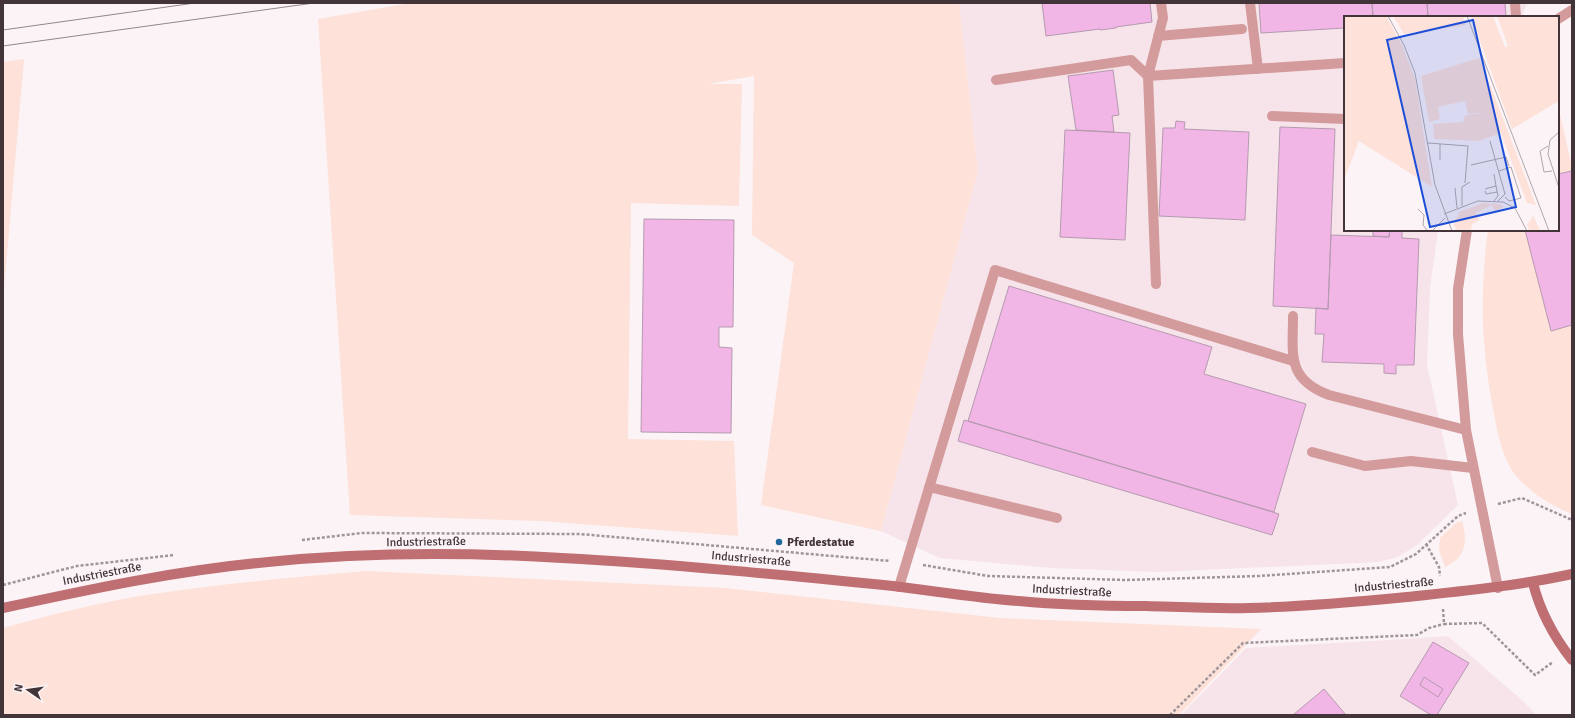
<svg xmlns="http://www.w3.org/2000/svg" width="1575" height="718" font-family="Signika,sans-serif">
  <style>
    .built { fill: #f6e4ea }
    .green { fill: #fee1d8 }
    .building { fill: #f2b6e6; stroke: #b59aaf }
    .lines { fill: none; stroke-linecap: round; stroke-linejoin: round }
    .path { stroke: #a09599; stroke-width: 2.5; stroke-dasharray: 3 2; stroke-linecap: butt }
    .lane { stroke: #d49b9d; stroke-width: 10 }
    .street { stroke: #d49b9d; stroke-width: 10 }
    .secondary { stroke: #bf6e72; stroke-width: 10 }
    .tram { stroke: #93888c; stroke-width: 1 }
    .poi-dot { fill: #22679c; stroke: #fbf3f6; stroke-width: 1.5 }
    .labels { text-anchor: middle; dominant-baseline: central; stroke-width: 4; stroke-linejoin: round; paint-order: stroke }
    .street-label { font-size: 12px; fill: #423439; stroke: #fbf3f6 }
    .poi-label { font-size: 12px; font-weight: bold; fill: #423439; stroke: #fbf3f6; text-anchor: start }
    .inset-road { fill: none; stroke: #b1a7aa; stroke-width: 1 }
    .view { fill: #1d4ed8; fill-opacity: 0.15; stroke: #1d4ed8; stroke-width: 2 }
    .inset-edge { fill: none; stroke: #423439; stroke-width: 2 }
  </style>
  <rect width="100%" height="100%" fill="#fbf3f6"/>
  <path class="built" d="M959 3H1527L1522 17H1345V230H1438L1430 288 1427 365 1458 505 1416 546 1397 557 1379 562 1156 572 1052 568 940 558 881 531 978 171Z
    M1448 636 1524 702 1536 715H1181L1246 648 1407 639Z"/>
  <path class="green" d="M411 3H959L978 171 881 531 761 505 794 263 752 235 754 76 708 84H742L739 206 631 203 628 439 734 441 738 536 542 521 350 515 318 19Z
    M24 59 3 300V62Z
    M1558 106 1572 167V171L1558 174Z
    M1488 230H1525L1551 330 1572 325V514C1551 506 1521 487 1510 467 1499 447 1496 424 1492 403 1481 341 1480 292 1488 230Z
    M1462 521C1468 541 1466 558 1445 567L1439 550 1440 538 1456 523Z
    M365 571 725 588 1000 618 1261 629 1179 715H3V628C55 614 107 600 160 593 228 583 297 577 365 571Z"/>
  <path class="building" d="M1042 3H1150L1152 22 1116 27V28L1100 30V29L1046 36Z
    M1259 3H1372L1373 17H1345V28L1261 33Z
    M1372 3H1427L1428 17H1373Z
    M1427 3H1505L1506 16 1428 17Z
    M1113 70 1119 115 1112 116 1114 132 1076 130 1068 76Z
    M1176 121 1185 122 1184 129 1249 132 1245 220 1159 216 1163 128H1175Z
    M1280 127 1335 129 1328 309 1273 306Z
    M1065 130 1130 133 1125 240 1060 237Z
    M1572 171V325L1551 331 1525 230H1558V174Z
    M644 219 734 220 733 327H719V347L732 348 731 433 641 432Z
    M1373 230H1390L1389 237 1373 236Z
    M1390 230H1402V238L1419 239 1414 365H1396V374L1384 373V364L1322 362 1324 334H1315L1316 308 1328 309 1331 235 1389 237Z
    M1009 286 1212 347 1204 374 1306 404 1274 512 968 421Z
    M964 420 1279 514 1272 535 958 441Z
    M1433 642 1469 663 1437 715H1431L1400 696Z
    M1424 677 1443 689 1438 697 1420 685Z
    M1324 689 1346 715H1293Z"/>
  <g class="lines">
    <path class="path" d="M1498 504 1522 498 1572 520
      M302 540 362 533 580 534 890 561
      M1426 544 1439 567 1440 576
      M923 565 988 576 1125 580 1259 576 1390 567 1416 554 1458 516 1466 513
      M3 585 77 566 174 555
      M1443 609 1444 624 1482 623 1535 675 1553 662
      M1170 715 1243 643 1417 635 1429 628 1444 624"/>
    <path class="lane" d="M1250 3 1258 69
      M1515 3 1516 17
      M1158 36 1242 29
      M996 80 1131 60 1148 76 1345 63
      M1272 116 1345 119
      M1156 284 1148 76 1163 18 1161 3
      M1293 316C1293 354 1286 379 1329 395L1466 430
      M1312 452 1365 466 1411 461 1473 468
      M929 487 1057 518
      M899 587 995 270 1293 361"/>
    <path class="street" d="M1558 19 1572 10
      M1467 230 1458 289V334L1466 430 1498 588"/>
    <path class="secondary" d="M1533 583C1540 611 1554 637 1572 660
      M3 608C91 589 179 570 268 562 365 552 464 552 562 558 672 564 783 575 893 586 935 591 977 598 1019 601 1061 605 1104 606 1146 606 1180 607 1215 609 1249 608 1302 607 1355 602 1407 597 1463 591 1517 586 1572 574"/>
    <path class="tram" d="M3 30 195 3
      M3 46 314 3"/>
  </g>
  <circle class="poi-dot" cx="779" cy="542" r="4"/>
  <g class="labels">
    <g class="street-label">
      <text transform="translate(426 542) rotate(-1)">Industriestraße</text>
      <text transform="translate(751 559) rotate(5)">Industriestraße</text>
      <text transform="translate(102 574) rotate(-11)">Industriestraße</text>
      <text transform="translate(1394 585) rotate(-5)">Industriestraße</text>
      <text transform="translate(1072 591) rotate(3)">Industriestraße</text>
    </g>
    <g class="poi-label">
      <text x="787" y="542">Pferdestatue</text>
    </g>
  </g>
  <g transform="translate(1344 16)">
    <rect width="215" height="215" fill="#fbf3f6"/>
    <path d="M0 0H42L58 29 71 63 88 171 15 125 0 164ZM49 0H119L122 9 60 18ZM127 0H149L161 31 164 30 153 0H215V85L168 113ZM135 42 155 92 192 189 183 187 157 117 135 125 90 123 89 108 119 106 121 100 140 96 124 98 121 85 94 91 96 103 85 106 77 60ZM139 187 156 188 160 191 151 195 148 189 132 197 135 204 128 208 127 215H113L110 209 115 196ZM189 200 190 201 196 215H186L183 209Z" fill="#fee1d8"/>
    <path class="inset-road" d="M44 0 60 29 71 57 91 169 108 215M123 0 205 215M215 116 206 124 204 138 215 172M146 125 161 178 154 185M84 127 124 130 121 167M204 130 196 135 200 156 208 155M96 144V128M127 149 162 141 165 150M155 155 167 151 177 182 165 185 161 181M150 158 152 170M111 172 113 192M141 173 152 170 154 180 150 185M141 175 142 178 153 176M118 190V171L126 166M74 193 80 199 79 209 84 215M100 198 134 185 159 186 171 192 183 215M88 215 101 202"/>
    <path class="view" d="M129 4 172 191 86 211 43 24Z"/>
    <rect width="215" height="215" class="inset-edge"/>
  </g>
  <rect width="1575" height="718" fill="none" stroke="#423439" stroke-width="8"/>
  <g transform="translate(28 690) rotate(283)" stroke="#fbf3f6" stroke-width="3" paint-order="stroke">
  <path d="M0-3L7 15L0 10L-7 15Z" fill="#423439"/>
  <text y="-6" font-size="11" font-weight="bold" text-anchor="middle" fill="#423439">N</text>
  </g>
</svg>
